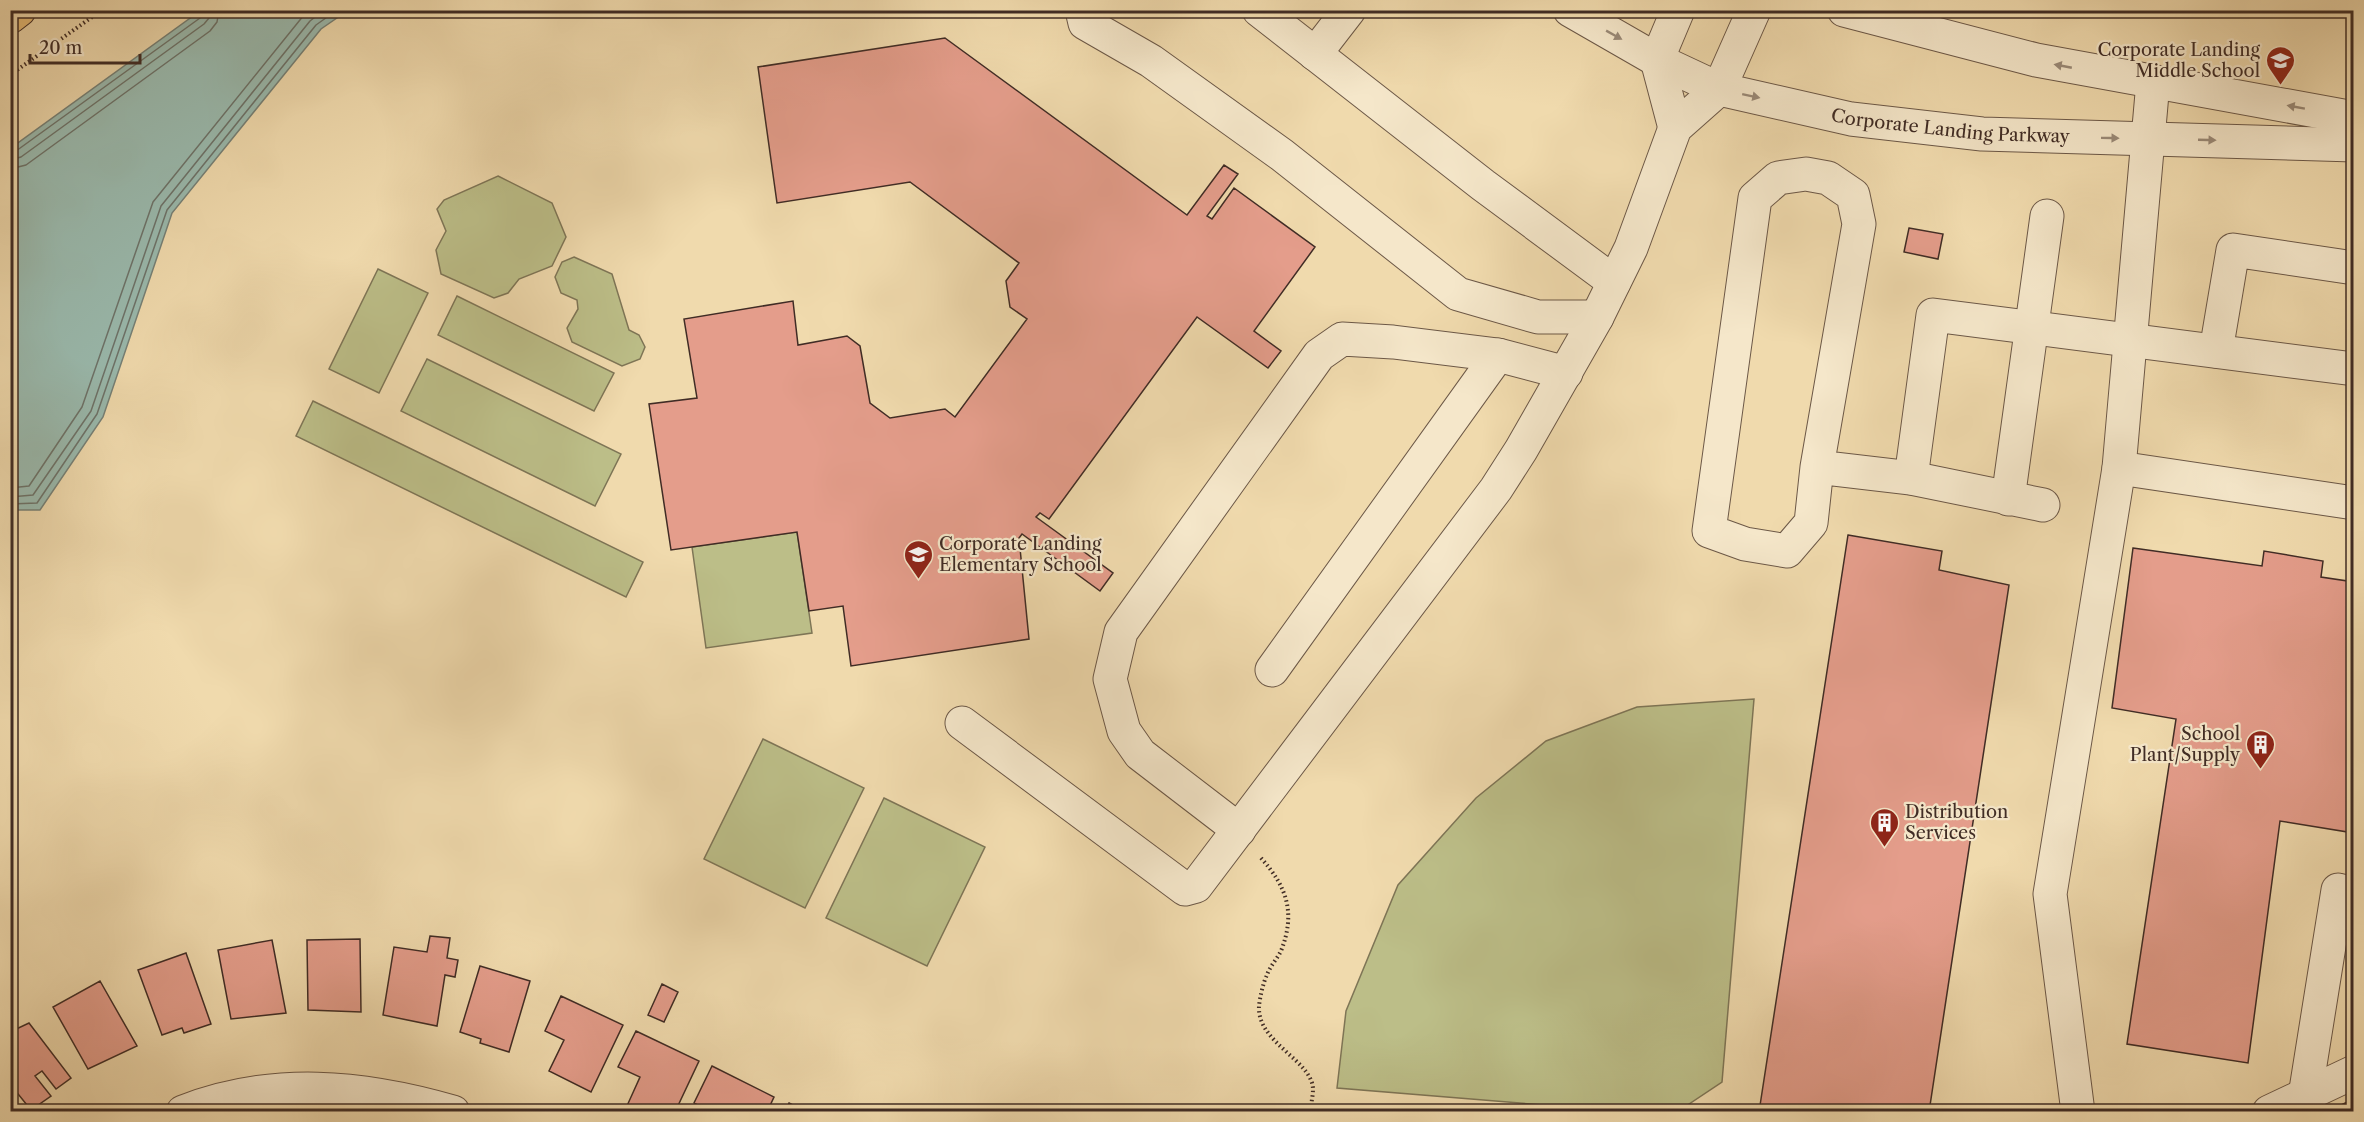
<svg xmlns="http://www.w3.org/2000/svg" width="2364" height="1122" font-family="'Libre Caslon Text',serif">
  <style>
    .green { fill: #bcbe88; stroke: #7e7556; stroke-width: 1.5 }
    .water { fill: #9abaae; stroke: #768177; stroke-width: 1.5 }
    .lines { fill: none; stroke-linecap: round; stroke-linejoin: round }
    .shore { stroke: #6d736a; stroke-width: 1.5 }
    .building { fill: #e49d8b; stroke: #402c25; stroke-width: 1.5 }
    .minor-casing { stroke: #6c5847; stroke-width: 35 }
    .major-casing { stroke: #402c25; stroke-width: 35 }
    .path { stroke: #402c25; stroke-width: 4; stroke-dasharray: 1.5 3; stroke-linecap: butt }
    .minor { stroke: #f5e7ca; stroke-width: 33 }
    .major { stroke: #e8bd76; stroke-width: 33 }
    .oneway { fill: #9a8a78 }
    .labels { text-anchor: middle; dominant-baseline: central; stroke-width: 4.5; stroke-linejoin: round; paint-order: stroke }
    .poi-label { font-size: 18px; fill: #402c25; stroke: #f5e7ca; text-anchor: end }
    .street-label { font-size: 18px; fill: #402c25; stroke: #f5e7ca }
  </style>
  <rect width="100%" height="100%" fill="#f0daad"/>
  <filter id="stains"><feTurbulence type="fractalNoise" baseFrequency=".00333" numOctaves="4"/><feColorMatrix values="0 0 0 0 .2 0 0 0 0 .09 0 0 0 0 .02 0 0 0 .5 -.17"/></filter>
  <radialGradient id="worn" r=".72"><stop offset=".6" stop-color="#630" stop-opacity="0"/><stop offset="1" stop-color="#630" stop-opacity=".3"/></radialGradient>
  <path class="green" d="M498 176 552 203 566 237 552 266 519 279 508 293 494 298 441 274 436 250 446 231 437 209 444 200Z
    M574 257 612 274 629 330 639 335 645 347 640 359 622 366 572 342 567 328 578 309 577 300 561 293 555 277 562 262Z
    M378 269 428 293 379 393 329 369Z
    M457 296 614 373 594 411 438 335Z
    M427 359 621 454 595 506 401 411Z
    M313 401 643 562 626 597 296 436Z
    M797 532 812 633 706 648 692 547Z
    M1754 699 1722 1082 1677 1112 1616 1111 1337 1088 1346 1011 1398 885 1476 798 1546 741 1637 707Z
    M763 739 864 788 805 908 704 859Z
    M884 798 985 847 927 966 826 918Z"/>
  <path class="water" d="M200 11H347L321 29 172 213 103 417 40 510H11V148Z"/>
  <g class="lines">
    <path class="shore" d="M10 153 16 151 200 18 203 10
      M10 160 21 157 204 24 209 18 210 10
      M10 169 26 165 210 31 217 22 219 10
      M10 488 29 486 82 407 153 202 308 10
      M10 497 33 495 91 411 161 206 310 21 324 10
      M10 504 37 503 97 414 167 210 316 25 337 10"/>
  </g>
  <path class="building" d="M945 38 1187 215 1224 165 1238 174 1207 216 1212 219 1234 188 1315 247 1254 331 1281 351 1268 368 1197 317 1049 519 1040 513 1036 517 1113 573 1100 591 1022 534 1019 538 1029 639 851 666 843 606 809 611 797 532 671 550 649 404 697 398 684 319 793 301 798 345 847 336 860 346 870 403 890 418 945 409 955 417 1027 319 1010 307 1006 281 1019 263 910 182 777 203 758 67Z
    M1909 228 1943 234 1938 259 1904 252Z
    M1848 535 1942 551 1939 570 2009 585 1929 1112H1759Z
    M2133 548 2262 566 2264 551 2323 561 2321 577 2354 582V833L2280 821 2248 1063 2127 1044 2176 719 2112 708Z
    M430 936 450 938 447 958 458 960 455 977 445 975 437 1026 383 1015 394 947 427 952Z
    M360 939 361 1012 308 1010 307 940Z
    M272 940 286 1013 231 1019 218 950Z
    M186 953 211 1024 184 1033 182 1028 162 1035 138 970Z
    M480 966 530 981 509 1052 480 1043 481 1039 460 1032Z
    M100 981 137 1046 88 1069 53 1007Z
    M662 984 678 992 664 1022 648 1015Z
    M561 996 623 1025 591 1092 549 1071 564 1040 545 1031Z
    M29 1023 71 1078 56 1089 42 1071 35 1076 51 1096 31 1110 10 1084V1036L14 1034 12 1031Z
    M636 1031 699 1061 675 1112H635L626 1108 640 1077 618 1067Z
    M712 1066 774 1097 767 1112H710L694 1103Z
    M2354 1099V1112H2326Z
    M789 1103 806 1112H785Z"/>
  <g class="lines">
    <defs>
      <g id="minor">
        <path d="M1082 10 1085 23 1151 61 1282 155 1458 294 1538 317H1597"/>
        <path d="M1259 10 1483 185 1614 282"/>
        <path id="s1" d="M1570 10 1657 60 1719 89 1851 119 1982 134 2354 145"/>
        <path d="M1844 10 2036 60 2354 118"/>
        <path d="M1315 54 1349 10"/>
        <path d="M1675 128 1657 60 1678 10"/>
        <path d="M2216 351 2233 250 2354 268"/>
        <path d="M1817 467 1811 523 1787 551 1745 544 1709 531 1755 198 1778 178 1806 174 1828 178 1853 195 1859 224 1817 467 1911 478 2043 505"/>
        <path d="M2119 468 2354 503"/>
        <path d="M1911 478 1933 315 2354 369"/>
        <path d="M2008 499 2047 216"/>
        <path d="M1272 670 1498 355"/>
        <path d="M962 723 1185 889 1196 886 1496 489 1521 450 1597 317 1631 248 1675 128 1719 89 1754 10"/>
        <path d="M1239 830 1140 754 1124 731 1110 679 1121 632 1319 355 1342 339 1393 342 1498 355 1566 373"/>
        <path d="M2305 1096 2338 890 2354 894"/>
        <path d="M183 1112C272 1077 363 1086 453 1112"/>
        <path d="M2078 1112 2050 894 2119 468 2153 82"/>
        <path d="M2269 1112 2354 1072"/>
      </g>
      <path id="major" d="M10 17 19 10"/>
    </defs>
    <use href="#minor" class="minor-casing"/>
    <use href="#major" class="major-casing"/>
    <path class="path" d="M10 75 102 10
      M1261 858C1287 887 1296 913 1281 951 1277 959 1270 966 1267 975 1263 983 1260 997 1259 1006 1257 1043 1312 1060 1313 1089 1313 1096 1311 1104 1310 1112"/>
    <use href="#minor" class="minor"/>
    <use href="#major" class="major"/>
  </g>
  <defs><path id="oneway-solid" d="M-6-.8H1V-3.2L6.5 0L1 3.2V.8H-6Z" transform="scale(1.5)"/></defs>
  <g class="oneway">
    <use href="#oneway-solid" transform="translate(1614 35) rotate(29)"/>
    <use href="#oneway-solid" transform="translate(2063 66) rotate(-169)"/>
    <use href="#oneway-solid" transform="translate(1751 96) rotate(12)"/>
    <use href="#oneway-solid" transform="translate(2296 107) rotate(-170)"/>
    <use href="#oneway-solid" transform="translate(2110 138) rotate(1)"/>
    <use href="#oneway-solid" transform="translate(2207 140) rotate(2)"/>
  </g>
  <defs>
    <symbol id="school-pin" viewBox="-11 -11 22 30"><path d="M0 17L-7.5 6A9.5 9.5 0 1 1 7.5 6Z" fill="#8f2418" stroke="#f5e7ca"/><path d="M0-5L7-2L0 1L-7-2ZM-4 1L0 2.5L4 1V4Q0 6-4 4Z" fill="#fff"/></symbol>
    <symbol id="building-pin" viewBox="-11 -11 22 30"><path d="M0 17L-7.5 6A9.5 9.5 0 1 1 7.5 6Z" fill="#8f2418" stroke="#f5e7ca"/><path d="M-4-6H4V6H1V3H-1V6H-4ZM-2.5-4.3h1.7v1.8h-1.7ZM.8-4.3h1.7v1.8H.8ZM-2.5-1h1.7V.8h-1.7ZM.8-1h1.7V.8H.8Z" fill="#fff"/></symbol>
  </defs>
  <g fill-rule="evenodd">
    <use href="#school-pin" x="2264" y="44" width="33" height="45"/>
    <use href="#school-pin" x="902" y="538" width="33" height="45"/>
    <use href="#building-pin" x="2244" y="728" width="33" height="45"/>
    <use href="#building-pin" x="1868" y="806" width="33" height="45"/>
  </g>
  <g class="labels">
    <g class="poi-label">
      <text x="2260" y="50">Corporate Landing<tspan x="2260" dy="21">Middle School</tspan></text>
      <text x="939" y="544" text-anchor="start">Corporate Landing<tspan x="939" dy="21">Elementary School</tspan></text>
      <text x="2240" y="734">School<tspan x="2240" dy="21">Plant/Supply</tspan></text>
      <text x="1905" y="812" text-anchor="start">Distribution<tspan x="1905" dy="21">Services</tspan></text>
    </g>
    <g class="street-label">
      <text stroke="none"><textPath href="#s1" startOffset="404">Corporate Landing Parkway</textPath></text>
    </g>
  </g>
  <rect width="2364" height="1122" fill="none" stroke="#f0daad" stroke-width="36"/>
  <rect x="12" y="12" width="2340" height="1098" fill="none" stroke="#402c25" stroke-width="3"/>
  <rect x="18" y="18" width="2328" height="1086" fill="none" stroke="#402c25" stroke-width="1.5"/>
  <path d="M30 54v9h110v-9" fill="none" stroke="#402c25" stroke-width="3"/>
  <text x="39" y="54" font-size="18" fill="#402c25" stroke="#f5e7ca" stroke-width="4.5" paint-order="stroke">20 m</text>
  <rect width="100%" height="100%" filter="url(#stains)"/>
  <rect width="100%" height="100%" fill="url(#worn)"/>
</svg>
